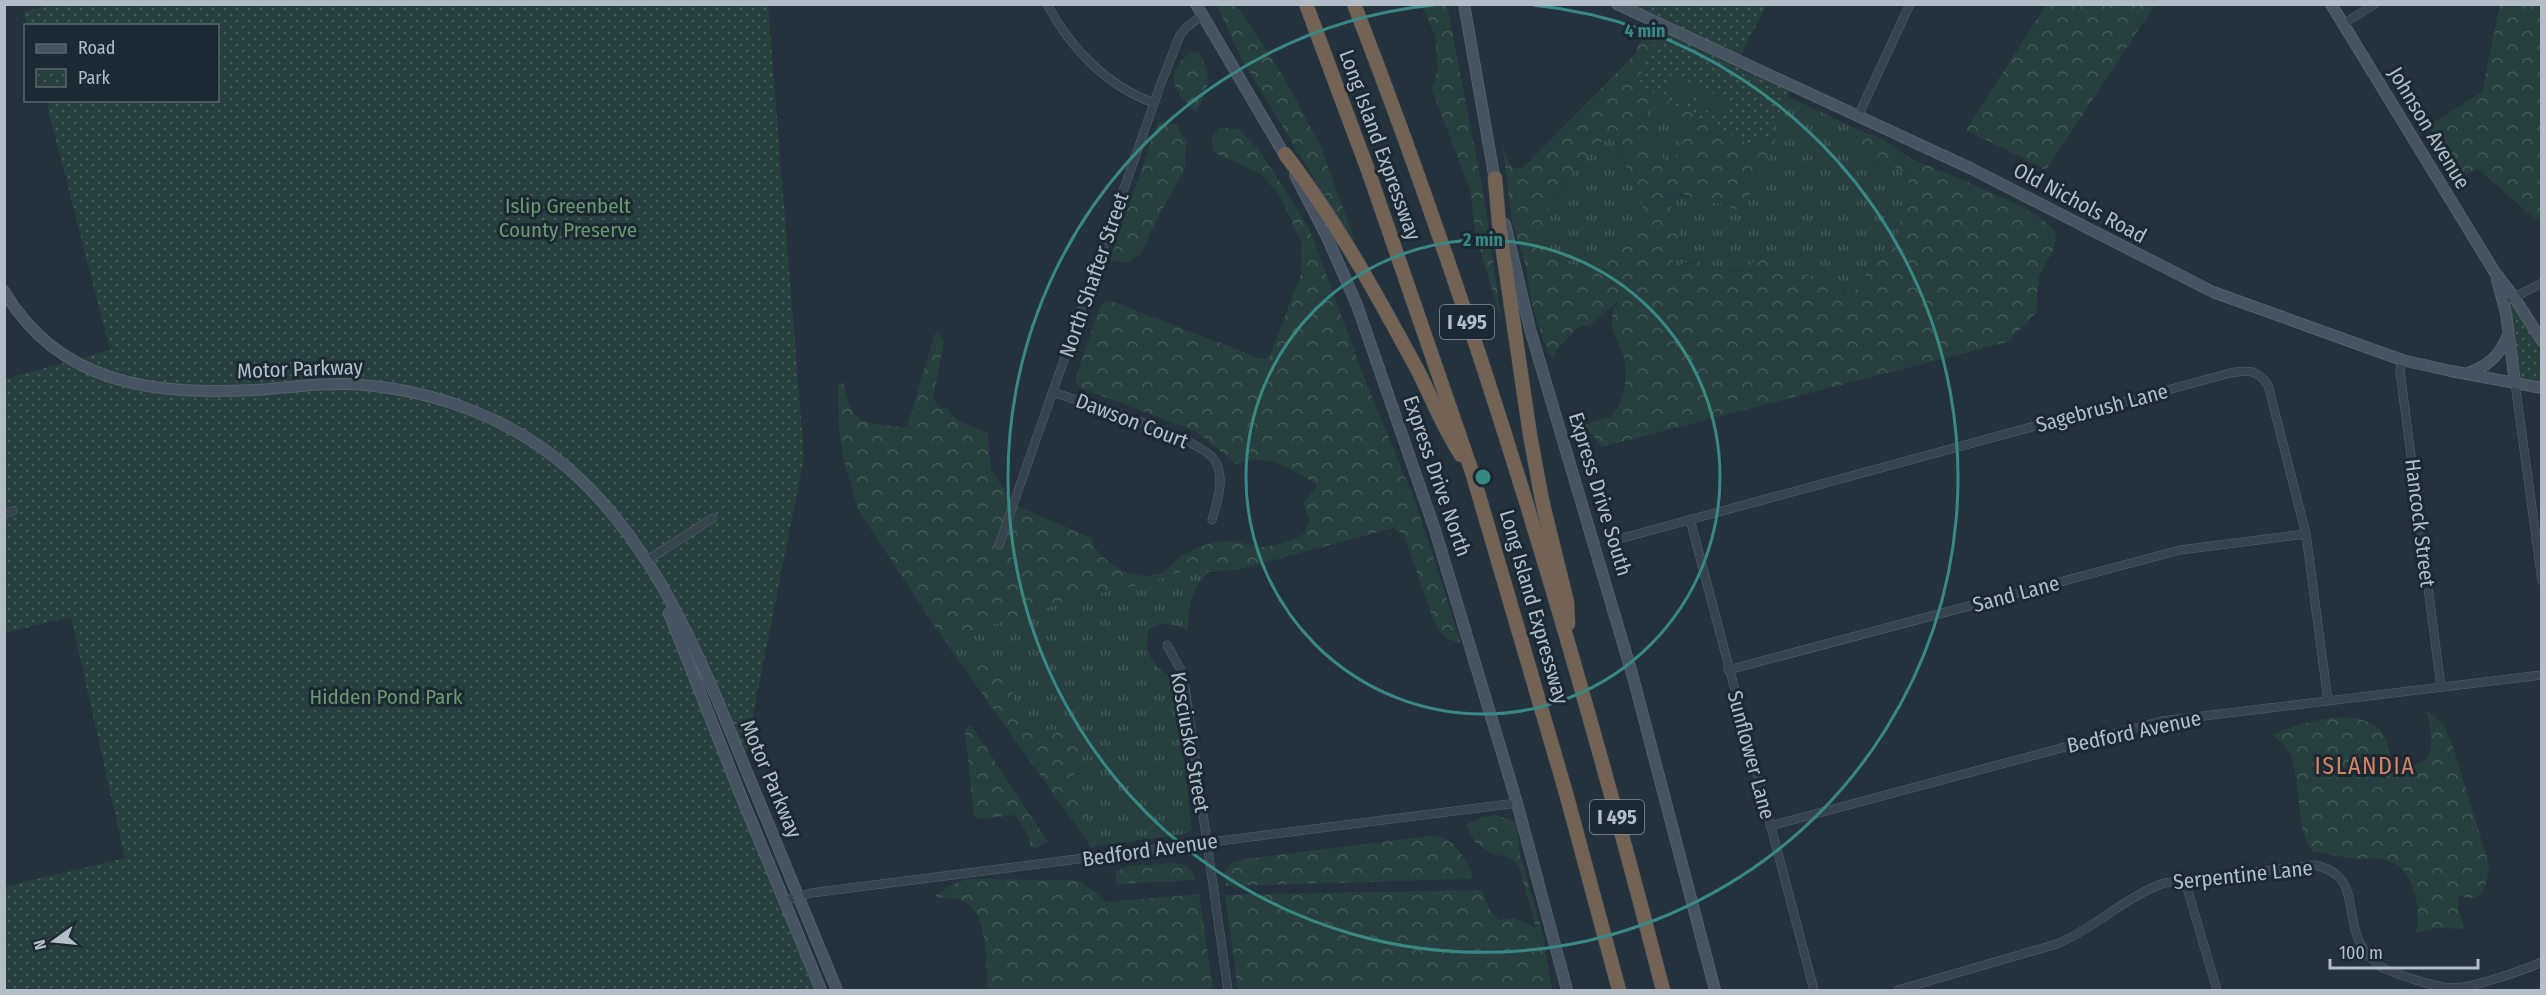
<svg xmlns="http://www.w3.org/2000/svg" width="2546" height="995" font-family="'Fira Sans Condensed',sans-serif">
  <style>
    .grass { fill: url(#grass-tufts) }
    .forest { fill: url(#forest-crowns); fill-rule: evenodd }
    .park { fill: url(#park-dots) }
    .pitch { fill: #27403f }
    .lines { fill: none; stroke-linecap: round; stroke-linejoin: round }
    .street-casing { stroke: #56616b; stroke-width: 9 }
    .secondary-casing { stroke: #56616b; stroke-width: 12 }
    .highway-casing { stroke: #434e58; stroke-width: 15 }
    .street { stroke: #38444d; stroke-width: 8 }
    .secondary { stroke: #465360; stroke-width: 10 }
    .highway { stroke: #736355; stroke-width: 14 }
    .ring { fill: none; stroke: #388885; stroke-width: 3 }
    .labels { text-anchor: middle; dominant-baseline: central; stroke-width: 6; stroke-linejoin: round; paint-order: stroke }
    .shield { fill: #1d2932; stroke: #86919c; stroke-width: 1.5 }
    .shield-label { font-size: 20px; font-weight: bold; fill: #b3bec9 }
    .street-label { font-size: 21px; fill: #b3bec9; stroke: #1d2932 }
    .park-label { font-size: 21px; fill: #6a996f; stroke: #1d2932 }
    .quarter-label { font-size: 24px; letter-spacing: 1.5px; fill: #d48462; stroke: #1d2932 }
    .centre { fill: #388885; stroke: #1d2932; stroke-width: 3 }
    .ring-label { font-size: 18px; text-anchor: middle; font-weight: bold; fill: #388885; stroke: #1d2932; stroke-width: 6; stroke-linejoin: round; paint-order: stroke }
  </style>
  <defs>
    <pattern id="grass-tufts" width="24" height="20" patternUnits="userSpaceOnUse" patternTransform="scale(1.5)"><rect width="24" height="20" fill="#27403f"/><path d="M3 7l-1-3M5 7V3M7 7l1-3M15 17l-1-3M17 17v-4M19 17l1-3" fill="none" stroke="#445a59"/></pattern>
    <pattern id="forest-crowns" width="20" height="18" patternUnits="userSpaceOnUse" patternTransform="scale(1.5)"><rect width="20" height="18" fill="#27403f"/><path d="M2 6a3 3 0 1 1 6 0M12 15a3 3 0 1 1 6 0" fill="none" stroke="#445a59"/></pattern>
    <pattern id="park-dots" width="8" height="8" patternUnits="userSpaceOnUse" patternTransform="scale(1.5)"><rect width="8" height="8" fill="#27403f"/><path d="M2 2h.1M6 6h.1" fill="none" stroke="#445a59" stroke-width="1.8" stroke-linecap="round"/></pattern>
  </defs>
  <rect width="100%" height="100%" fill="#24323d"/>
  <path class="grass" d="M1787 96 1865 133 1861 135 1860 154 1872 161 1895 166 1901 170 1910 187 1903 200 1898 233 1874 261 1858 288 1853 292 1749 266C1726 275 1720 267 1699 262 1690 259 1680 265 1672 269L1677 246 1676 222 1670 209V188L1681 196 1722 203 1775 137 1772 131Z
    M1651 104 1673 109 1681 134V151L1669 163C1651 153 1646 126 1648 107Z
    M1618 130H1623C1605 172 1677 203 1621 244 1609 253 1600 261 1585 264 1568 268 1558 260 1545 249 1545 242 1542 232 1543 225 1550 195 1591 145 1618 130Z
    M1188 569 1208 572C1190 592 1189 605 1188 631 1173 624 1164 620 1149 629 1142 653 1154 667 1174 679L1192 830 1184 834 1091 847 944 640 1076 598 1148 583Z"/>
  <path class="forest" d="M1217 5H1233L1239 9 1285 79 1321 147 1359 253 1240 56Z
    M1422 5H1447L1485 202 1501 320 1475 232 1470 189 1432 90 1438 70 1435 35Z
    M2046 5H2155L2046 170 1966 130Z
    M2500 5H2541L2542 215 2536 220 2478 169 2461 176 2428 126 2482 92Z
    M1656 28V51L1768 131H1772L1776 143 1741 211C1717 201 1691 201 1670 189 1667 208 1678 218 1679 236 1679 247 1673 257 1672 268L1697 261 1723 270 1737 271 1749 266 1760 256 1845 291 1853 292 1858 288 1874 261 1898 233 1903 199 1910 187C1907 180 1906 174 1900 170 1885 158 1855 168 1857 138L1865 133C1886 137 1898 153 1917 161 1943 173 2045 209 2055 233 2060 245 2044 264 2040 275 2036 285 2038 300 2037 312L2007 342 1602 447 1585 425 1611 416C1625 404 1628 374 1624 358 1621 347 1614 338 1612 327 1610 317 1615 308 1619 300L1591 324 1579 327 1569 336 1556 351 1553 359 1547 351 1531 301 1526 266 1512 221 1502 143 1509 163 1514 168H1521L1528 163 1635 54 1642 37ZM1651 104 1673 109 1681 134V151L1669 163C1651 154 1646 126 1648 107ZM1618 130H1623C1606 171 1676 204 1622 243 1610 252 1601 261 1586 264 1568 268 1558 261 1545 249 1545 242 1542 232 1543 225 1550 194 1591 145 1618 130Z
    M1191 52 1199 53C1212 76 1210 90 1196 112 1174 92 1162 74 1191 52Z
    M1158 122 1176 124 1186 141 1185 169 1158 217 1140 255 1127 263 1110 260Z
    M1221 127 1239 130 1260 151 1309 228 1361 369 1416 504 1461 643C1446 640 1441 635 1434 622L1404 535 1393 528 1236 570 1208 572 1188 569 1148 583 1076 598 944 640 858 510 843 457 839 431 838 385 843 382C852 427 862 422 903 427L907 425 911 415 934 335 939 332 944 341 933 398 938 407 948 409 957 420 988 433 991 470 1015 505 1091 538C1095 551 1102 557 1113 565 1127 575 1151 581 1166 570 1170 567 1172 563 1176 560 1187 551 1204 544 1218 542 1239 538 1248 547 1264 547 1277 546 1292 540 1304 534L1309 520 1304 503 1317 485C1290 468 1268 453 1236 464L1197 432 1081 388 1076 384V376L1101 304 1111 301 1264 360 1270 356 1301 274 1302 244 1280 195 1259 173 1215 153C1210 141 1212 135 1221 127Z
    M984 659 1002 665C1015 690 1011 712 1035 730L1064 729 1079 740 1081 755 1075 766 1074 775 1086 802 1085 809 1090 833 1075 824 983 695 976 681 973 665 977 661Z
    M2427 711 2443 724 2453 747 2489 865C2487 884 2484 906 2459 895L2458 908 2464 929 2435 928 2416 933C2422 914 2415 876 2397 865 2384 856 2365 860 2351 858 2338 857 2326 852 2314 852 2295 838 2302 775 2289 752 2285 744 2278 740 2272 735 2299 723 2358 704 2382 732 2390 742 2385 758 2399 764 2404 766 2412 766 2417 764 2439 758 2430 727 2427 711Z
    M971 725 1048 842 1035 849 1031 846 1027 833 1015 815 979 819 974 817 965 730Z
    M1496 815 1517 822 1519 851 1543 935 1552 990H1238L1225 895 1482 890 1489 909 1499 920 1514 918 1536 928 1519 866 1509 857 1492 854 1475 842 1466 825 1477 819Z
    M1430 836C1455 837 1460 852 1472 872L1471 879 1226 886 1225 869 1234 862 1245 859Z
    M1178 863C1188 866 1193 868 1195 880L1117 884 1115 872 1127 866Z
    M967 879 1072 880 1082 882 1107 902 1199 894 1213 990H988C986 966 989 911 962 900 954 897 944 900 935 896L949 886Z"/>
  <path class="park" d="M54 4 768 5 804 457 745 756 663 591 672 621 821 990H5L4 887 125 858 71 617 5 633V379L110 350 46 101 218 100V26L27 25 23 12Z
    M1611 5H1767L1737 61 1792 86 1767 142 1759 138 1754 147 1640 86 1641 73 1661 28Z
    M2514 298 2541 343V387L2515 382 2505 302Z"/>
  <path class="pitch" d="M1672 74 1699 87 1691 103 1664 91Z
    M1702 88 1729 101 1722 117 1694 105Z"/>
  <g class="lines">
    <defs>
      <path id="street" d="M1047 4C1070 48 1107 86 1154 103
        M2343 24 2375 4
        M1858 116 1910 4
        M2511 299 2542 283
        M2402 360 2400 371 2441 687
        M2515 383 2542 581
        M1053 392C1083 403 1204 438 1216 462 1225 481 1217 502 1212 520
        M4 514 13 511
        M1690 519 1814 990
        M1619 539 2230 373C2248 370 2257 369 2268 385L2306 534 2328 701
        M999 545 1160 86 1180 35 1187 27 1202 15
        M646 561 713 518
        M1167 645 1183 674 1228 990
        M1728 670 2180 550 2306 534
        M1770 826 2162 721 2542 675
        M2185 881 2217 990
        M784 901 811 893 1517 803
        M1898 990 2057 944C2095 928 2125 897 2164 883L2314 865C2359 874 2345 909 2359 941 2363 950 2374 963 2383 968 2399 975 2436 988 2454 988 2475 987 2521 971 2542 962"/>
      <path id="secondary" d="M1196 4 1287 159
        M1464 4 1496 186
        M1617 4 1972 169 2213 292 2402 360 2451 371 2542 388
        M2331 4 2494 271 2514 297 2542 341
        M1295 175 1327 237 1357 305 1435 530 1517 803 1567 990
        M1505 224 1530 329 1633 677 1715 990
        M2497 280 2506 313 2515 383
        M4 291C60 386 156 395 255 390 285 388 315 383 346 384 426 387 509 416 569 469 656 545 702 661 744 765 775 840 806 915 837 990
        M2466 374C2487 366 2498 358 2507 337
        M669 613 739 791 821 990"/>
      <path id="highway" d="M1306 4 1369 173 1472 472 1566 793 1619 990
        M1354 4C1479 325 1577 657 1663 990
        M1285 154C1336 220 1377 295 1417 369 1432 398 1443 428 1461 455
        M1495 178 1499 224 1530 435 1542 500 1567 602 1568 624"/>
    </defs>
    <use href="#street" class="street-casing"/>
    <use href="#secondary" class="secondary-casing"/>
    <use href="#highway" class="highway-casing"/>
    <use href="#street" class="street"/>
    <use href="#secondary" class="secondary"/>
    <use href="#highway" class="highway"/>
  </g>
  <g class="ring">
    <circle cx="1483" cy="477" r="237"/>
    <path d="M1533 5A475 475 0 1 1 1433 5"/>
  </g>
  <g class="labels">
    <g class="shield">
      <rect x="1440" y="305" width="54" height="34" rx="4.5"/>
      <rect x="1590" y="800" width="54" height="34" rx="4.5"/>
    </g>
    <g class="shield-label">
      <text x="1467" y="322">I 495</text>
      <text x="1617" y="817">I 495</text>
    </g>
    <g class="street-label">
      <text transform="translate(2429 128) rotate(59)">Johnson Avenue</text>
      <text transform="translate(1380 145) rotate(70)">Long Island Expressway</text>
      <text transform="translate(2080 203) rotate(28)">Old Nichols Road</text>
      <text transform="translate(1094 275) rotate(-71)">North Shafter Street</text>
      <text transform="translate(300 369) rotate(-2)">Motor Parkway</text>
      <text transform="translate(2102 408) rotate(-15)">Sagebrush Lane</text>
      <text transform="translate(1132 421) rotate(21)">Dawson Court</text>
      <text transform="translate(1437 476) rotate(71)">Express Drive North</text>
      <text transform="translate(1600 494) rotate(73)">Express Drive South</text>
      <text transform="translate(2420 523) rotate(83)">Hancock Street</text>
      <text transform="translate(2016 594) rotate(-15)">Sand Lane</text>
      <text transform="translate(1534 607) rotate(74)">Long Island Expressway</text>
      <text transform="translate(2134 732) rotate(-12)">Bedford Avenue</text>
      <text transform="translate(1190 742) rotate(80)">Kosciusko Street</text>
      <text transform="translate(1751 755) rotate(75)">Sunflower Lane</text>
      <text transform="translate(771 779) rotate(67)">Motor Parkway</text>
      <text transform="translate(1150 850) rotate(-8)">Bedford Avenue</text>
      <text transform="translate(2243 875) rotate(-6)">Serpentine Lane</text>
    </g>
    <g class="park-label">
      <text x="568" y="206">Islip Greenbelt<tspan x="568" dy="24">County Preserve</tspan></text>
      <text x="386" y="697">Hidden Pond Park</text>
    </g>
    <g class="quarter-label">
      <text x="2365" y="766">ISLANDIA</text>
    </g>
  </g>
  <circle cx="1483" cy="477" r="9" class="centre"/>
  <g class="ring-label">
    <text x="1645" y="37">4 min</text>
    <text x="1483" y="246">2 min</text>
  </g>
  <rect width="2546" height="995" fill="none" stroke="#b3bec9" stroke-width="12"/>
  <rect x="24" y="24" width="195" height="78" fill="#1d2932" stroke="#59656e" stroke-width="1.5"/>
  <rect x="36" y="44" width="30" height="9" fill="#465360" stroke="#59656e" stroke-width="1.5"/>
  <text x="78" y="54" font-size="18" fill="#b3bec9">Road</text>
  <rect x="36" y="69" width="30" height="18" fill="url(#park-dots)" stroke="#59656e" stroke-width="1.5"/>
  <text x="78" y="84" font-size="18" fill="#b3bec9">Park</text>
  <g transform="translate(54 941) rotate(255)" stroke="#1d2932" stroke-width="4.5" paint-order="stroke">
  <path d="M0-4.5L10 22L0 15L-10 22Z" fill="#b3bec9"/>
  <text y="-9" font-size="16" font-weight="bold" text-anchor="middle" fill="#b3bec9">N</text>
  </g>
  <path d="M2330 959v9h148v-9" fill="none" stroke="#b3bec9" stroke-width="3"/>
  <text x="2339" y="959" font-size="18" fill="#b3bec9" stroke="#1d2932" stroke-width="4.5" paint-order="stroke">100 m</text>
</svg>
